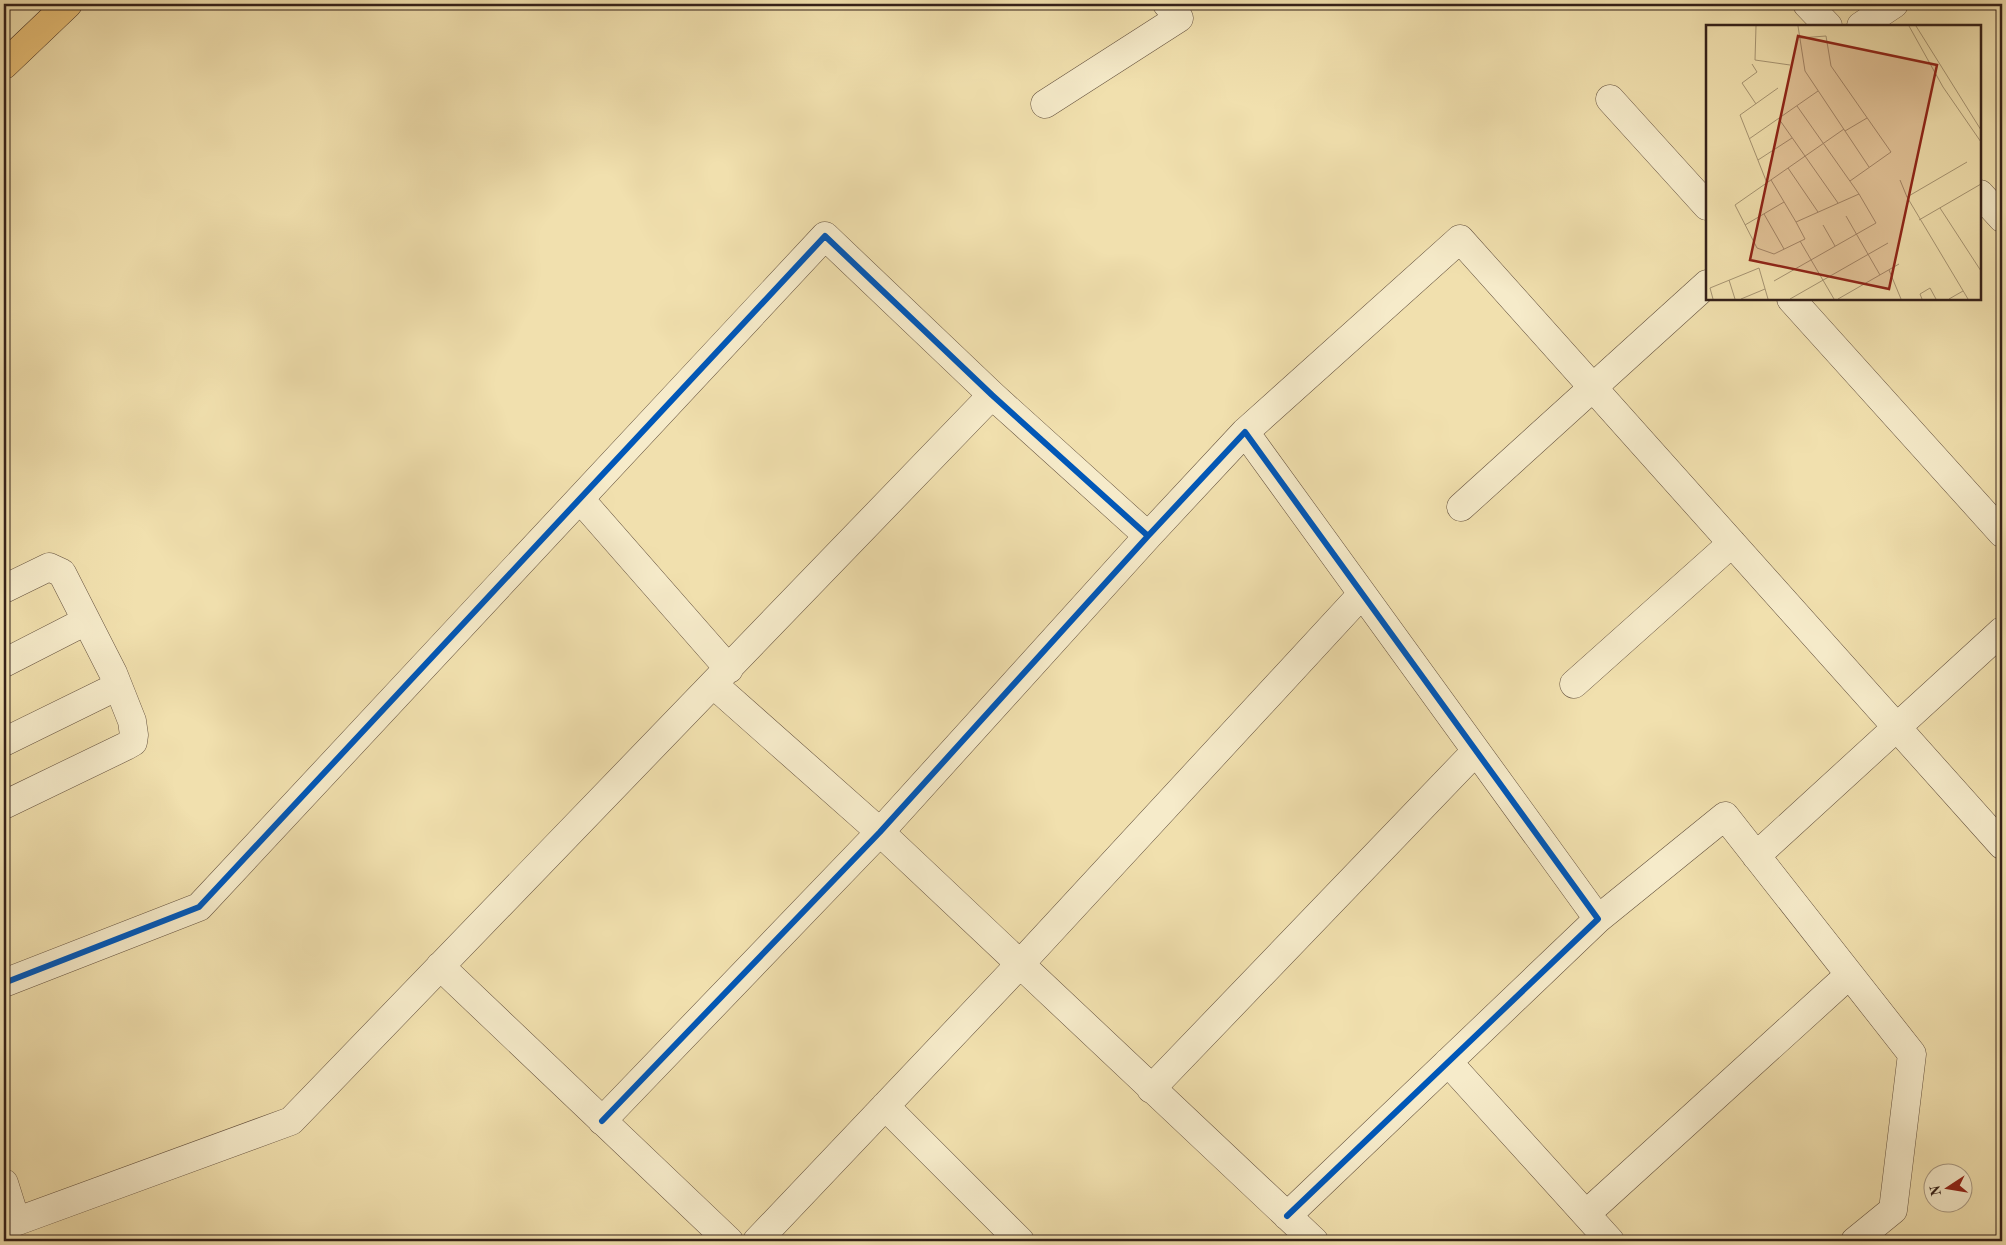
<svg xmlns="http://www.w3.org/2000/svg" width="2006" height="1245" font-family="'Old Standard TT',serif">
  <style>
    .lines { fill: none; stroke-linecap: round; stroke-linejoin: round }
    .minor-casing { stroke: #64513e; stroke-width: 29 }
    .major-casing { stroke: #352119; stroke-width: 29 }
    .minor { stroke: #f6ebca; stroke-width: 28 }
    .major { stroke: #e8c077; stroke-width: 28 }
    .cycleway-casing { stroke: #f6ebca; stroke-width: 9 }
    .cycleway { stroke: #0057b8; stroke-width: 6 }
    .inset-road { fill: none; stroke: #a69472; stroke-width: 1 }
    .view { fill: #8f2418; fill-opacity: 0.15; stroke: #8f2418; stroke-width: 2.5 }
    .inset-edge { fill: none; stroke: #352119; stroke-width: 2.5 }
  </style>
  <rect width="100%" height="100%" fill="#f1e0ae"/>
  <filter id="stains"><feTurbulence type="fractalNoise" baseFrequency=".004" numOctaves="4"/><feColorMatrix values="0 0 0 0 .2 0 0 0 0 .09 0 0 0 0 .02 0 0 0 .5 -.17"/></filter>
  <radialGradient id="worn" r=".72"><stop offset=".6" stop-color="#630" stop-opacity="0"/><stop offset="1" stop-color="#630" stop-opacity=".3"/></radialGradient>
  <g class="lines">
    <defs>
      <path id="minor" d="M1807 4 1828 26
        M1861 26 1894 4
        M1610 99 1707 206
        M1045 104 1179 18 1167 4
        M1980 194 2002 218
        M1791 299 2002 533
        M1245 432 1460 239 2002 845
        M580 499 729 669
        M1461 507 1707 284
        M4 589 49 567 62 573 113 673 132 721 134 735 133 742 126 746 4 805
        M4 663 86 621
        M713 684 880 832 1314 1241
        M1574 684 1732 543
        M4 742 118 686
        M1756 856 2002 631
        M1598 919 1725 816 1912 1054 1893 1210 1855 1241
        M440 966 729 1241
        M4 983 199 907 825 236 992 395 1148 536
        M1448 1062 1610 1241
        M1151 1089 1476 751
        M885 1106 1020 1241
        M602 1121 880 832 1148 536 1245 432 1598 919 1287 1216
        M4 1183 16 1221
        M1586 1214 1849 975
        M4 1226 291 1121 992 395
        M757 1241 1021 963 1362 594"/>
      <path id="major" d="M4 65 68 4"/>
    </defs>
    <use href="#minor" class="minor-casing"/>
    <use href="#major" class="major-casing"/>
    <use href="#minor" class="minor"/>
    <use href="#major" class="major"/>
    <defs>
      <path id="cycleway" d="M4 983 199 907 825 236 992 395 1148 536
        M602 1121 880 832 1148 536 1245 432 1598 919 1287 1216"/>
    </defs>
    <use href="#cycleway" class="cycleway-casing"/>
    <use href="#cycleway" class="cycleway"/>
  </g>
  <g transform="translate(1706 25)">
    <rect width="275" height="275" fill="#f1e0ae"/>
    <path class="inset-road" d="M50 1 49 35 84 40M92 1 99 46 163 142M203 1 237 62 275 117M210 1 275 105M94 13 120 11 125 41 185 127 144 156M46 39 51 47 36 58 50 79M73 94 132 178M139 106 161 93M43 114 112 66M52 135 86 113M82 143 112 187M65 155 90 197 153 169 91 81M194 155 201 172 261 137M61 158 34 90 72 63M201 172 262 274M234 183 275 246M58 189 78 224M140 191 174 250M213 195 275 159M90 197 99 214 68 229 51 223 29 180 138 104M39 200 78 177M117 200 129 221M94 216 128 274M183 245 195 274M23 255 29 274M68 256 170 198 153 169M7 274 4 263 53 243 62 274M35 274 59 264M84 274 182 218M132 274 193 239M216 274 214 269 224 263 230 274M243 274 257 266"/>
    <path class="view" d="M92 11 231 40 183 264 44 235Z"/>
    <rect width="275" height="275" class="inset-edge"/>
  </g>
  <rect width="2006" height="1245" fill="none" stroke="#f1e0ae" stroke-width="20"/>
  <rect x="5" y="5" width="1996" height="1235" fill="none" stroke="#352119" stroke-width="2.5"/>
  <rect x="10" y="10" width="1986" height="1225" fill="none" stroke="#352119"/>
  <g transform="translate(1948 1188) rotate(258)"><circle r="24" fill="#f6ebca" stroke="#a99a83"/>
  <path d="M0-4L9 19L0 12L-9 19Z" fill="#8f2418"/>
  <text y="-8" font-size="14" font-weight="bold" text-anchor="middle" fill="#352119">N</text>
  </g>
  <rect width="100%" height="100%" filter="url(#stains)"/>
  <rect width="100%" height="100%" fill="url(#worn)"/>
</svg>
